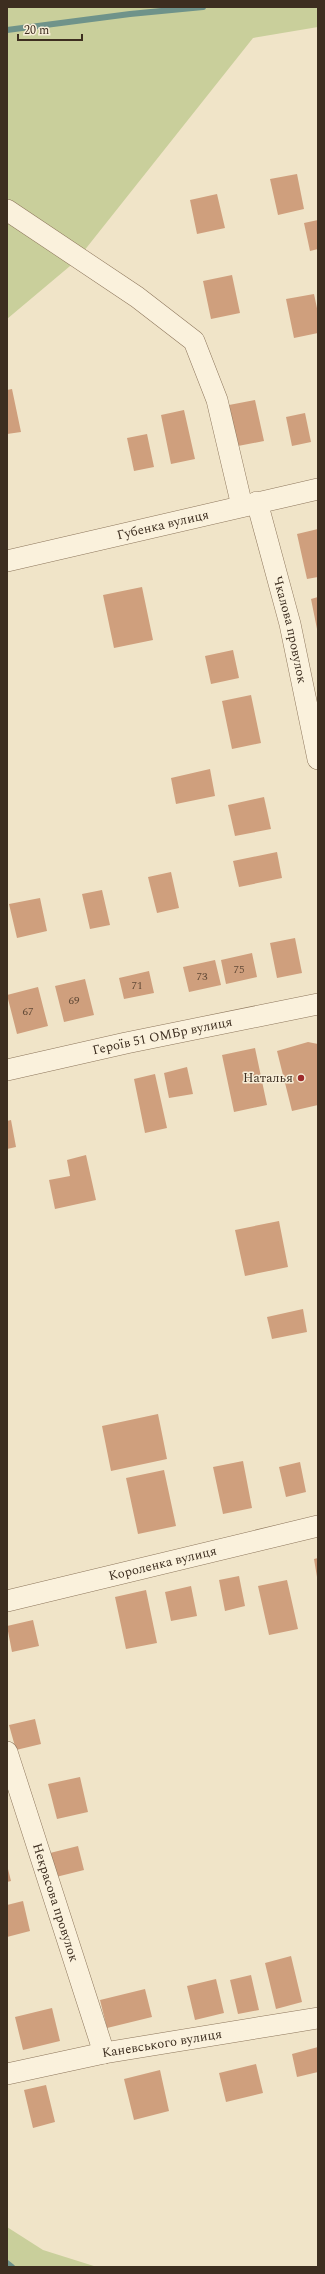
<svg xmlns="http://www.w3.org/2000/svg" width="325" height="2274" font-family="Spectral,serif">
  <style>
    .green { fill: #c9cf9b }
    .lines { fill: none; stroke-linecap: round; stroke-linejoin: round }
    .stream { stroke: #6f938a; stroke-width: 6 }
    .building { fill: #cf9f7d }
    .street-casing { stroke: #8d765c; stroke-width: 22 }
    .street { stroke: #faf1dc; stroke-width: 21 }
    .poi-dot { fill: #9e2a2b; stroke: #f7eed8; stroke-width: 1.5 }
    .labels { text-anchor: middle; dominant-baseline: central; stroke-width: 3; stroke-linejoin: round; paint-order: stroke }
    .number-label { font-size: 11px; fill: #624a37 }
    .street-label { font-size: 13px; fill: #3d2e20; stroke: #f7eed8 }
    .poi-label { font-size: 13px; fill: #3d2e20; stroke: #f7eed8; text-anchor: end }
  </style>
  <rect width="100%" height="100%" fill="#f0e4c8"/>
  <path class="green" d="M7 7H318V27L253 38 76 261 7 319Z
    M7 2227 43 2250 97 2267H7Z"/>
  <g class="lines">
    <path class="stream" d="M7 30 130 14 203 7
      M7 2263 12 2267"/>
  </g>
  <path class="building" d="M297 174 304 209 278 215 270 179Z
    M217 194 225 228 197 234 190 200Z
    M318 220V249L310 251 304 223Z
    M232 275 240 313 211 319 203 281Z
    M314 294 318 313V333L294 338 286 299Z
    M12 389 21 432 7 434V390Z
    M255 400 264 441 238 446 229 405Z
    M184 410 195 459 171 464 161 415Z
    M305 413 311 442 292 446 286 417Z
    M147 434 154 467 134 471 127 438Z
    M318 529V577L307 579 297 534Z
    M142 587 153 640 114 648 103 595Z
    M318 597V629H317L311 599Z
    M233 650 239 678 211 684 205 656Z
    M251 695 261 743 232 749 222 701Z
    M210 769 215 796 176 804 171 778Z
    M264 797 271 829 235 836 228 805Z
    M277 852 282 878 239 887 233 861Z
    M171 872 179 908 157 913 148 877Z
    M102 890 110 925 90 929 82 894Z
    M40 898 47 931 17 938 9 904Z
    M295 938 302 973 277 978 270 943Z
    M252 953 257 977 226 984 221 960Z
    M215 960 221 985 189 992 183 967Z
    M149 971 154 993 124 999 119 978Z
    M85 979 94 1015 64 1022 55 986Z
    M38 987 48 1026 17 1034 7 995Z
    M308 1042 318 1044V1105L292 1111 277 1051Z
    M255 1048 267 1105 234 1112 222 1055Z
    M187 1067 193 1094 169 1098 164 1073Z
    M155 1074 167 1128 145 1133 134 1079Z
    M11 1120 16 1147 7 1149V1121Z
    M86 1155 96 1200 55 1209 49 1180 70 1176 67 1160Z
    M279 1221 288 1267 245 1276 235 1230Z
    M303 1309 307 1332 272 1339 267 1317Z
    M158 1414 167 1459 111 1471 102 1426Z
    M243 1461 252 1508 223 1514 213 1467Z
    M300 1462 306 1492 286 1497 279 1467Z
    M164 1470 176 1526 138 1534 126 1478Z
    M318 1558V1577H317L314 1559Z
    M239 1576 245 1606 225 1611 219 1580Z
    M287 1580 298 1629 269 1635 258 1586Z
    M191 1586 197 1616 171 1621 165 1592Z
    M146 1590 157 1643 126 1649 115 1597Z
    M33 1620 39 1646 12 1652 7 1626Z
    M35 1719 41 1744 16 1750 9 1725Z
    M80 1777 88 1812 57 1819 48 1784Z
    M78 1846 84 1870 56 1877 50 1853Z
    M7 1865 11 1881 7 1882Z
    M23 1901 30 1931 7 1937V1905Z
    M291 1956 302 2002 276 2009 265 1963Z
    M251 1975 259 2010 238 2014 230 1980Z
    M216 1979 224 2013 195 2020 187 1986Z
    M145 1989 152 2017 107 2028 100 2000Z
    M52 2008 60 2041 23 2050 15 2017Z
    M318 2047V2072L297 2077 292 2054Z
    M256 2064 263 2093 226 2102 219 2073Z
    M160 2070 169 2111 134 2120 124 2079Z
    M46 2085 55 2122 33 2128 24 2090Z"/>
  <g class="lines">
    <defs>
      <g id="street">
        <path d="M7 210 137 297 194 341 217 400 242 506"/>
        <path id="s1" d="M257 502 290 624 318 759"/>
        <path id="s2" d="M7 561 318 489"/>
        <path id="s3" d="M7 1070 126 1043 318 1004"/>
        <path id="s4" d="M7 1601 318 1526"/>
        <path id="s5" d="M7 1752 104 2053"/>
        <path id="s6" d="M7 2074 104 2053 318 2018"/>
      </g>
    </defs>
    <use href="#street" class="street-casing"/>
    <use href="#street" class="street"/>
  </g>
  <circle class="poi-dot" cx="301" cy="1078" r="4"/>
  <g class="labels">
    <g class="number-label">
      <text x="239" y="969">75</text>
      <text x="202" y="976">73</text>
      <text x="137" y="985">71</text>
      <text x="74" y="1000">69</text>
      <text x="28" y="1011">67</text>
    </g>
    <g class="street-label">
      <text stroke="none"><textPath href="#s2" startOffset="160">Губенка вулиця</textPath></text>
      <text stroke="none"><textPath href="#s1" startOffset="132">Чкалова провулок</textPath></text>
      <text stroke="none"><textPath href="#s3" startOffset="159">Героїв 51 ОМБр вулиця</textPath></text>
      <text stroke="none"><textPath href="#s4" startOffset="160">Короленка вулиця</textPath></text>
      <text stroke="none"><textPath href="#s5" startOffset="158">Некрасова провулок</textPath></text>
      <text stroke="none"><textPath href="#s6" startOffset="158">Каневського вулиця</textPath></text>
    </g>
    <g class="poi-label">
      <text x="293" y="1078">Наталья</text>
    </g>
  </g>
  <rect width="325" height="2274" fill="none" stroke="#3d2e20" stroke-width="16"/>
  <path d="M18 34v6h64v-6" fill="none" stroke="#3d2e20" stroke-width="2"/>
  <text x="24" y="34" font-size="12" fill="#3d2e20" stroke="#f7eed8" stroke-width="3" paint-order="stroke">20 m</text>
</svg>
